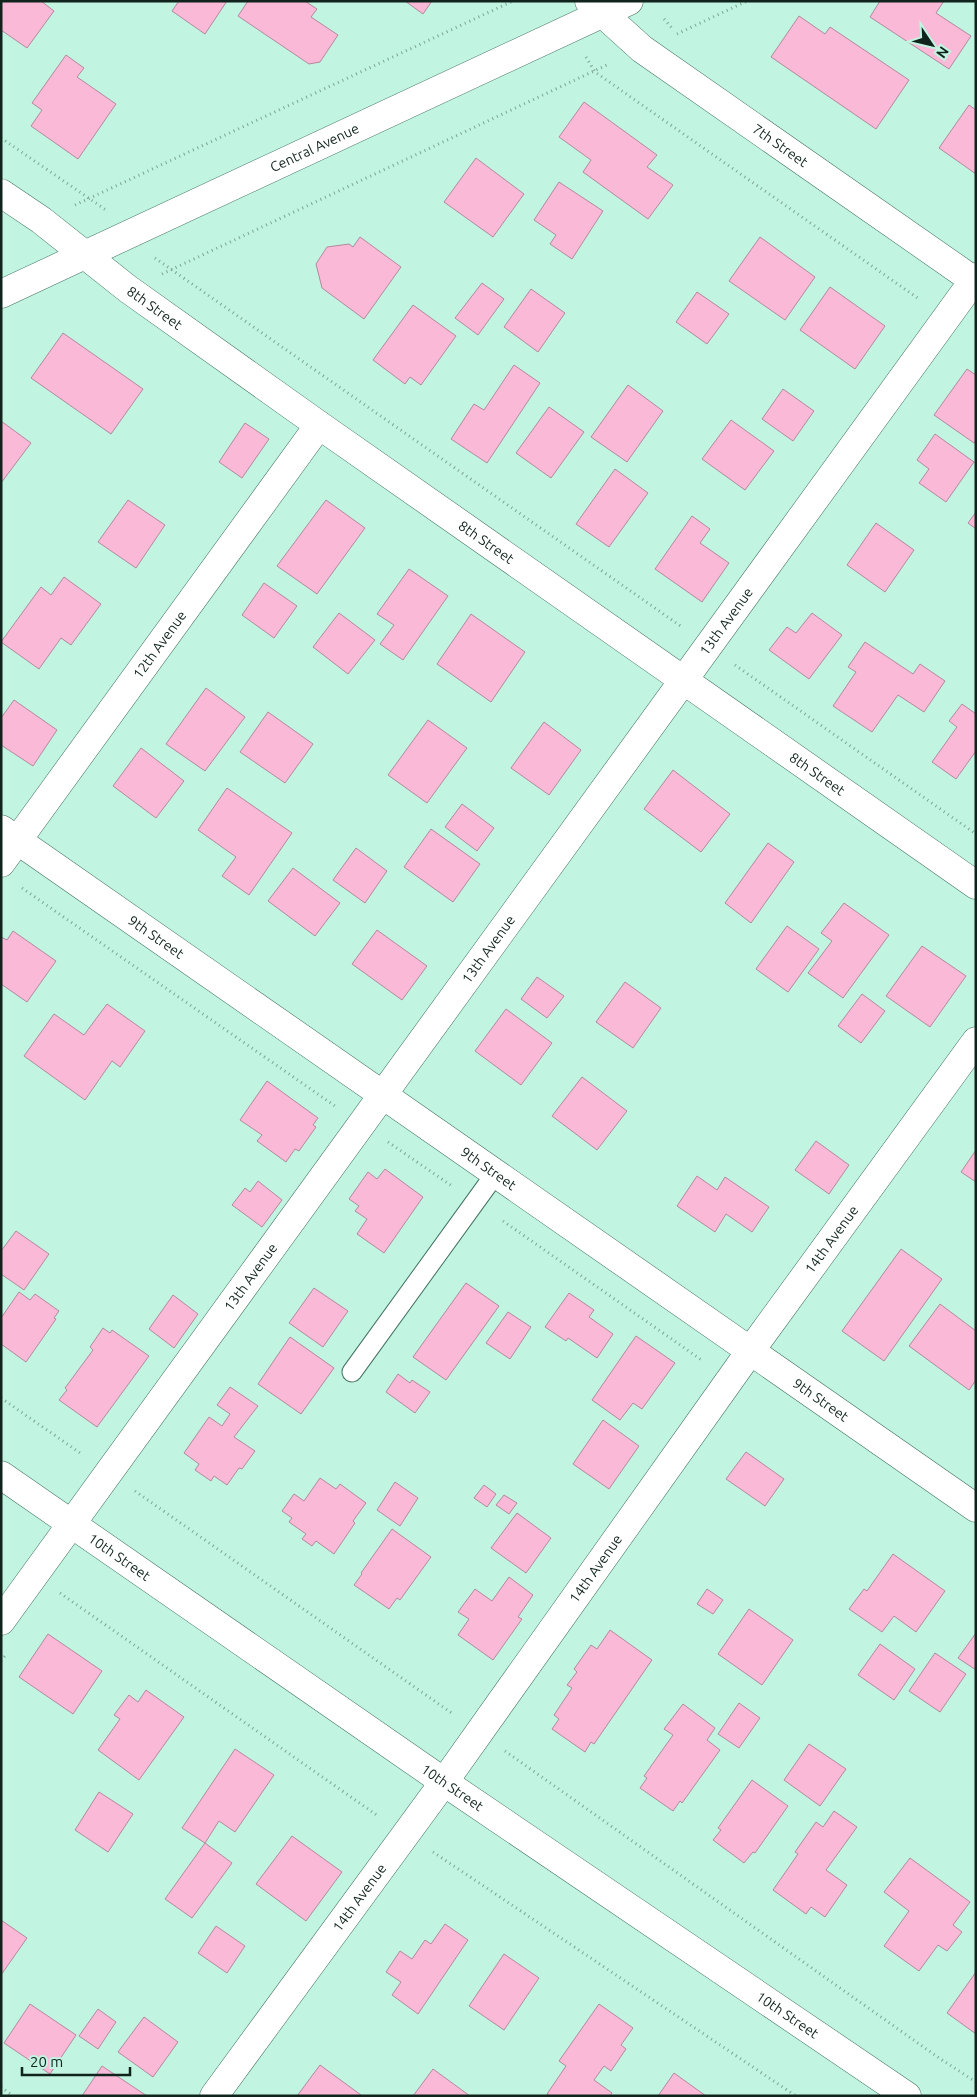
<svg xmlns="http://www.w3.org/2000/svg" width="977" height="2097" font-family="Ubuntu,sans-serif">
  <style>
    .building { fill: #fab9d7; stroke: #b4899c }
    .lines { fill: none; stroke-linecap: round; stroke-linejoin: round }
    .lane-casing { stroke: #437262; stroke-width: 21 }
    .street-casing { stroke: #437262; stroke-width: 29 }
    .secondary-casing { stroke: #437262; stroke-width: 29 }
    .path { stroke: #7ea597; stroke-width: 3; stroke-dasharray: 1 4; stroke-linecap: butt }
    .lane { stroke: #fff; stroke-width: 19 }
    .street { stroke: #fff; stroke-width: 28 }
    .secondary { stroke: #fff; stroke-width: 28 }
    .labels { text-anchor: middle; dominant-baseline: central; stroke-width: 5; stroke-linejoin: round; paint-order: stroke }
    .street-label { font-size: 14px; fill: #10241d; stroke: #c1f4e1 }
  </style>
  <rect width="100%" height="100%" fill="#c1f4e1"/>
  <path class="building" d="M1 1H41L54 11 27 48 1 30Z
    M179 1H227L205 34 172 11Z
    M248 1H305L317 9 311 17 338 35 320 62 309 64 238 16Z
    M405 1H432L423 14Z
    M880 1H944L936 13 971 36 949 69 870 17Z
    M799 16 825 34 830 27 909 80 876 129 771 57Z
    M66 55 84 68 77 77 116 104 78 159 31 126 42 110 32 103Z
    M584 102 657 155 647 167 673 185 648 219 583 172 591 160 559 137Z
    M969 105 976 110V174L939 148Z
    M476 158 524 194 493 237 444 202Z
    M559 182 603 211 572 259 550 244 556 235 534 220Z
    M360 237 401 267 364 319 322 288 316 264 327 247 349 244 353 247Z
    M760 237 815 277 785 320 729 281Z
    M482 283 504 299 478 335 455 318Z
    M830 287 885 326 855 369 800 330Z
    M531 289 565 313 538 352 504 327Z
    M697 292 729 314 707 344 676 322Z
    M413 305 456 336 421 385 410 377 405 384 373 360Z
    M63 333 143 389 111 434 31 378Z
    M514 365 540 383 487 463 451 439 474 404 484 410Z
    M967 369 976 375V440L974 443 934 415Z
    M628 385 663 411 627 462 591 437Z
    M783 389 814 411 793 441 762 419Z
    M549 407 584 432 551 478 516 453Z
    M731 420 774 451 745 490 702 459Z
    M1 421 31 443 1 483Z
    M245 423 269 439 242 478 219 462Z
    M935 434 974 462 946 502 919 483 929 469 917 460Z
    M615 469 648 493 609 547 576 524Z
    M128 500 165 525 136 568 98 542Z
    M326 500 365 528 317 594 277 566Z
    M976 512V529L968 523Z
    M692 516 710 529 700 543 729 563 702 602 655 569Z
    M876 523 914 550 885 592 847 565Z
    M409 569 448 596 403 660 380 644 394 625 377 614Z
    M64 577 101 604 71 645 61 638 39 669 1 642 41 587 51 595Z
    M264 583 297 606 274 638 242 615Z
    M339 613 375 640 348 674 313 647Z
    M812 613 842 635 809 679 769 650 787 627 796 633Z
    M471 614 525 652 491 702 437 664Z
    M865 642 913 674 920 664 945 681 924 712 898 695 872 732 833 706 856 672 848 667Z
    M206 688 245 717 205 771 166 744Z
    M14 700 57 730 33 766 1 745V718Z
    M962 704 976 714V751L956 779 932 762 957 727 949 721Z
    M268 712 313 744 285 783 240 752Z
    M428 720 467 748 427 803 388 775Z
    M544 722 581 750 549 795 511 768Z
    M141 748 184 781 156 818 113 786Z
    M673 770 730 814 701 852 644 809Z
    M227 788 292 833 249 895 222 876 236 857 198 830Z
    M462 804 494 828 477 851 445 827Z
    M431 829 480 864 453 902 404 867Z
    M768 843 794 862 751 923 725 903Z
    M356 848 387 871 365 903 333 880Z
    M293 868 340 903 315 936 268 901Z
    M844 903 889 935 843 998 808 973 832 941 821 933Z
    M787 926 819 949 788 992 756 969Z
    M377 930 427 966 402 1000 352 964Z
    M13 931 56 961 27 1002 1 984V937L7 940Z
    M922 946 966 976 930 1027 886 996Z
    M537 977 564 996 547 1018 521 999Z
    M625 982 661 1008 633 1048 596 1022Z
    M862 994 885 1011 861 1043 838 1026Z
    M107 1004 145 1031 120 1067 112 1061 85 1100 24 1056 54 1014 84 1035Z
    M506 1009 552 1043 521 1085 475 1051Z
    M582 1077 627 1111 597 1150 552 1116Z
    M267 1081 318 1118 313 1125 316 1127 299 1151 295 1149 286 1162 257 1141 262 1135 240 1120Z
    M816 1141 849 1165 829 1194 795 1170Z
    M976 1150V1182L961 1172Z
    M385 1169 423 1197 384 1253 357 1234 367 1219 355 1211 359 1206 349 1199 368 1172 377 1179Z
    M697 1176 717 1190 725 1177 769 1207 752 1232 726 1214 715 1232 677 1206Z
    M258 1181 282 1200 262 1227 232 1205 245 1188 250 1192Z
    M16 1231 49 1254 24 1290 1 1274V1251Z
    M901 1249 942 1279 884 1361 842 1331Z
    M466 1283 499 1306 446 1380 413 1357Z
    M314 1288 348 1311 323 1347 289 1323Z
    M19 1292 30 1300 35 1294 59 1311 54 1318 56 1319 26 1362 1 1344V1318Z
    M569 1293 594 1310 589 1317 613 1334 597 1358 568 1338 566 1341 545 1327Z
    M173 1295 198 1314 174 1348 149 1329Z
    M940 1304 976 1331V1380L969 1390 909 1346Z
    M508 1312 531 1327 510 1359 486 1343Z
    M103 1328 110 1333 112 1330 149 1356 97 1427 59 1400 67 1390 65 1388 93 1350 90 1347Z
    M636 1336 675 1363 642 1409 633 1403 620 1420 592 1400Z
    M290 1337 334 1368 301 1414 258 1384Z
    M398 1374 410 1383 412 1380 430 1392 415 1413 386 1392Z
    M230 1387 258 1406 234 1437 255 1451 242 1469 239 1468 227 1485 214 1476 211 1481 195 1470 199 1464 184 1453 209 1417 222 1426 230 1414 217 1405Z
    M603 1420 639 1446 609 1489 573 1464Z
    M746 1452 784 1479 765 1506 726 1479Z
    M320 1478 336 1489 340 1484 366 1503 353 1521 355 1523 334 1554 316 1541 312 1546 302 1539 306 1534 289 1522 292 1518 282 1511 294 1494 304 1501Z
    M395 1482 418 1498 400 1526 377 1510Z
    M484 1485 496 1494 487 1507 474 1498Z
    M504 1495 517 1503 509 1514 496 1505Z
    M517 1513 551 1538 526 1573 491 1548Z
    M392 1529 431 1557 400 1600 397 1598 389 1609 354 1585 362 1574 361 1573Z
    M893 1554 945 1591 916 1632 894 1616 882 1632 849 1609 864 1589 867 1591Z
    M509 1577 533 1595 518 1617 522 1619 493 1660 458 1635 469 1619 458 1612 475 1589 492 1601Z
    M707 1589 723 1600 713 1614 697 1604Z
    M749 1609 793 1640 762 1685 718 1654Z
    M610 1630 652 1660 594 1744 591 1742 585 1752 552 1729 559 1719 554 1715 572 1688 567 1685 577 1672 574 1669 591 1645 597 1649Z
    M976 1633V1670L958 1658Z
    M48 1634 102 1671 73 1714 19 1677Z
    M880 1644 915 1669 894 1700 858 1675Z
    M935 1653 966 1674 940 1712 909 1691Z
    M146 1690 184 1717 139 1780 98 1750 120 1719 114 1715 129 1695 138 1702Z
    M739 1703 760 1718 739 1748 718 1734Z
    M683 1704 715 1728 707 1740 720 1750 682 1803 680 1801 673 1811 640 1788 647 1778 644 1776 673 1735 664 1729Z
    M809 1744 846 1769 820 1806 784 1780Z
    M235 1749 274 1775 235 1832 219 1821 205 1843 182 1828Z
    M752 1780 788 1806 755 1853 753 1852 744 1863 713 1840 721 1830 718 1828Z
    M99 1792 133 1814 108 1852 75 1830Z
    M834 1811 857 1827 826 1870 847 1885 825 1917 811 1907 806 1914 773 1890 798 1854 795 1852 816 1822 823 1827Z
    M292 1836 342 1872 306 1921 256 1884Z
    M205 1843 232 1863 192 1918 165 1899Z
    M910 1858 970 1902 953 1925 962 1932 947 1951 938 1945 919 1971 884 1946 909 1911 884 1892Z
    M1 1920 27 1938 1 1975Z
    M445 1924 468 1940 418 2014 392 1995 401 1982 386 1972 400 1951 412 1959 425 1940 431 1944Z
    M216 1926 245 1946 227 1973 198 1953Z
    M504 1954 539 1978 504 2030 469 2006Z
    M976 1972V2034L947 2013Z
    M30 2004 76 2035 50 2074 4 2043Z
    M599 2004 633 2028 621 2045 626 2049 611 2071 604 2066 594 2080 612 2093 610 2096H550L547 2094 566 2066 559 2061Z
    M98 2009 116 2022 98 2049 79 2036Z
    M144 2017 178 2042 153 2077 118 2052Z
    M320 2065 361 2095 360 2096H297Z
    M102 2066 147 2096H82Z
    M433 2069 470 2096H413Z
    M674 2073 706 2096H658Z"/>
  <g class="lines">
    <defs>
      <path id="lane" d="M352 1372 496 1173"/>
      <g id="street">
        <path id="s1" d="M589 1 642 49 976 282"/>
        <path id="s2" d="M1 193 41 220 128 289 319 425 976 885"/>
        <path id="s3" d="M1 829 976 1508"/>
        <path id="s4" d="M1 863 319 425"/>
        <path id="s5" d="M1 1621 976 277"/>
        <path id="s6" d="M214 2096 444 1782 751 1350 976 1041"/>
      </g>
      <g id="secondary">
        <path id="s7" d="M1 294 629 1"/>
        <path id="s8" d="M1 1475 444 1782 907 2096"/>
      </g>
    </defs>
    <use href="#lane" class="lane-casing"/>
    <use href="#street" class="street-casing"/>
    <use href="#secondary" class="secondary-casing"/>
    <path class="path" d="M664 19 672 28
      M677 34 747 1
      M586 57 595 72 919 299
      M1 138 106 210
      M75 205 513 1
      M155 258 682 627
      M162 274 609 64
      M735 665 976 834
      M22 888 335 1106
      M388 1142 452 1186
      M503 1221 703 1361
      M1 1398 83 1455
      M135 1491 453 1714
      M60 1593 378 1816
      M1 1661 7 1653
      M505 1751 939 2058 976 2082
      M433 1852 796 2096
      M1 2087 13 2096"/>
    <use href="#lane" class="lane"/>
    <use href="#street" class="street"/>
    <use href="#secondary" class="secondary"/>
  </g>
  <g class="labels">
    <g class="street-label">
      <text stroke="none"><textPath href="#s1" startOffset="240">7th Street</textPath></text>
      <text stroke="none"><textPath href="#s7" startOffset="346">Central Avenue</textPath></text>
      <text stroke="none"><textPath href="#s2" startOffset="192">8th Street</textPath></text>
      <text stroke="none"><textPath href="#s2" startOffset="598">8th Street</textPath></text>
      <text stroke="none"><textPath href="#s5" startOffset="1235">13th Avenue</textPath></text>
      <text stroke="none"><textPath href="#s4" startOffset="270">12th Avenue</textPath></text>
      <text stroke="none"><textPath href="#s2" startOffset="1002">8th Street</textPath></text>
      <text stroke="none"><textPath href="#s3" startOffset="189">9th Street</textPath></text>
      <text stroke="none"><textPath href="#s5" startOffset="830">13th Avenue</textPath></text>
      <text stroke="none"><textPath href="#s3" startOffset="594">9th Street</textPath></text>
      <text stroke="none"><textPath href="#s6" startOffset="1056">14th Avenue</textPath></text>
      <text stroke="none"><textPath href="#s5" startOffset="425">13th Avenue</textPath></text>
      <text stroke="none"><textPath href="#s3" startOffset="999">9th Street</textPath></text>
      <text stroke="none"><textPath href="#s8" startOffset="144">10th Street</textPath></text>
      <text stroke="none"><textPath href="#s6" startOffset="651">14th Avenue</textPath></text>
      <text stroke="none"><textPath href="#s8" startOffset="549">10th Street</textPath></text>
      <text stroke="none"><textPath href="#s6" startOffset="246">14th Avenue</textPath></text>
      <text stroke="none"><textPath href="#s8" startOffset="954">10th Street</textPath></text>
    </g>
  </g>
  <rect width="977" height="2097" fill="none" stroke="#10241d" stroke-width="5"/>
  <g transform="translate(932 45) rotate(125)" stroke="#c1f4e1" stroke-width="4" paint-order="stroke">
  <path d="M0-4L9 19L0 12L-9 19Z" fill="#10241d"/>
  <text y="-8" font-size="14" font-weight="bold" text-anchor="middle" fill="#10241d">N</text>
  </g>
  <path d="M22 2067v8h108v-8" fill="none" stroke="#10241d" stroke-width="2.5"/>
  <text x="30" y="2067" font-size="15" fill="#10241d" stroke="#c1f4e1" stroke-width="4" paint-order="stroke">20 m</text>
</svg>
